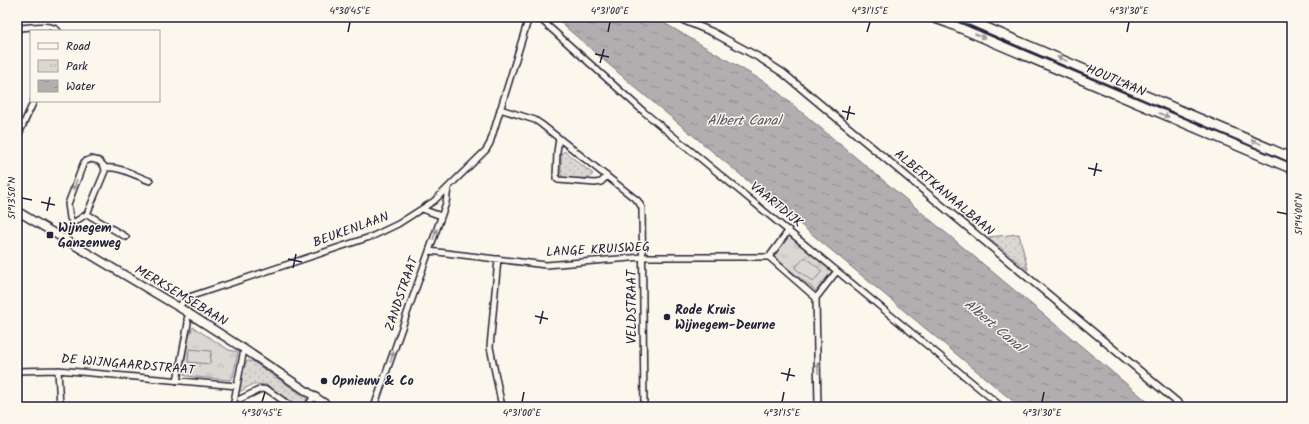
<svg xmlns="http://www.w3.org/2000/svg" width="1309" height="424" font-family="Kalam,sans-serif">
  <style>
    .grass { fill: url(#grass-dots); stroke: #7e7d87 }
    .park { fill: url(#park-tufts); stroke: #7e7d87 }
    .pitch { fill: #dbd8d3; stroke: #7e7d87 }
    .water { fill: url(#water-ripples); stroke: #787681 }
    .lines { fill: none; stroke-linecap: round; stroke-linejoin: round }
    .minor-casing { stroke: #22223b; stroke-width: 8 }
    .tertiary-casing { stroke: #22223b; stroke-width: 9 }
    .secondary-casing { stroke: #22223b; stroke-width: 10 }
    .primary-casing { stroke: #22223b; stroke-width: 11 }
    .minor { stroke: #fbf7ec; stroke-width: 5 }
    .tertiary { stroke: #fbf7ec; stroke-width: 6 }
    .secondary { stroke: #fbf7ec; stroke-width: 7 }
    .primary { stroke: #fbf7ec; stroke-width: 8 }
    .oneway { fill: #99979c }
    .ticks { fill: none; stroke: #22223b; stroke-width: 1.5 }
    .poi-dot { fill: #22223b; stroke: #fbf7ec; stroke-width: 1.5 }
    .labels { text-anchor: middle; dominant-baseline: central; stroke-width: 3; stroke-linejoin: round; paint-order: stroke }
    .street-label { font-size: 13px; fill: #22223b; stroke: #fbf7ec }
    .poi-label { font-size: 13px; font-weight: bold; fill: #22223b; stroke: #fbf7ec; text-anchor: start }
    .water-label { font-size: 14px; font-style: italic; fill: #545364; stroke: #fbf7ec }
    .neatline { fill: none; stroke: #22223b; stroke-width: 1.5 }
    .ticks-label { font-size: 10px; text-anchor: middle; fill: #22223b }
  </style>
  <defs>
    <pattern id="grass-dots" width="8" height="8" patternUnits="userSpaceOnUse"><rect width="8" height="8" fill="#dbd8d3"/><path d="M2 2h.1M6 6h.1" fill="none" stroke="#bcb9b6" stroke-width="1.8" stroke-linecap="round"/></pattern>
    <pattern id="park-tufts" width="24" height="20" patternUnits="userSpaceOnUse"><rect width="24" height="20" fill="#dbd8d3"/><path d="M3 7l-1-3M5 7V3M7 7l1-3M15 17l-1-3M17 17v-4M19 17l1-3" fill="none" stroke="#bcb9b6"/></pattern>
    <pattern id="water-ripples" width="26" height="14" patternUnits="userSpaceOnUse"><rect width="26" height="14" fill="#b1aeb0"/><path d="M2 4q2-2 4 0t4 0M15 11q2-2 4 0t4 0" fill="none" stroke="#908d90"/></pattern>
  </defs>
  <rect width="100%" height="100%" fill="#fbf7ec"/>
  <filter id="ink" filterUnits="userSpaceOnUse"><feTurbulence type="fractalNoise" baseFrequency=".025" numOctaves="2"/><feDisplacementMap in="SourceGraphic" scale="8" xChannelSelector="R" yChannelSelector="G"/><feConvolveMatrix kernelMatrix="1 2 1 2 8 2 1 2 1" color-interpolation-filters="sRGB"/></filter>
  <g filter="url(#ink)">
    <path class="grass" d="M564 151 593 174 589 178 565 179 561 175V154Z
      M1019 234 1028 270 988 237Z
      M247 361H252L305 397 307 400 302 407H297L267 385 253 384 239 392 243 367Z"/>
    <path class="park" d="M789 236 832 271 816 291 774 257 776 252Z
      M193 327 229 350 238 352 233 377 230 380 186 376 183 373V369L189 336Z"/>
    <path class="pitch" d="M805 257 822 271 813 282 795 268Z
      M189 349 211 351 210 364 188 362Z"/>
    <path class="water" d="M554 17H654L768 84 1154 407H1020L636 88Z"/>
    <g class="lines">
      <defs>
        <path id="minor" d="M538 17 644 112 1002 407
          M17 28C26 28 53 23 58 31
          M500 109 535 120 541 124 638 201 642 208 644 407
          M17 138 34 101
          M559 138 557 152 556 178 558 180 595 183 601 182 607 176
          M105 168C120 166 136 176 150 181
          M422 209 441 216
          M87 214 126 237
          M64 240 73 223 87 214 105 171 104 166 99 161 91 159 84 162 68 204 70 218 73 223
          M429 251 546 265 643 257H769L816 298
          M769 257 789 230
          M498 259 490 347 502 407
          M179 307 185 299 192 296 373 236 398 224 434 201 486 150 490 143 529 17
          M58 370 60 407
          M17 371 58 370 237 386
          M177 381 188 323 187 319 190 314
          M240 399 261 389 268 390 292 407
          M233 407 244 349
          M307 407 314 396
          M374 407 446 203 448 188
          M818 407 816 298 837 271"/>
        <path id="tertiary" d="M676 17 712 32 760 58 783 73 1183 407"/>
        <path id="secondary" d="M17 211 185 311 244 349 330 407"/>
        <path id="primary" d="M931 17 948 23 1292 169
          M962 17 1292 158"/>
      </defs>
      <use href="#minor" class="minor-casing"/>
      <use href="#tertiary" class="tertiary-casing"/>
      <use href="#secondary" class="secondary-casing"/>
      <use href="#primary" class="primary-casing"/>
      <use href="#minor" class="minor"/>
      <use href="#tertiary" class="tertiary"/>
      <use href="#secondary" class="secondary"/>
      <use href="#primary" class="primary"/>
    </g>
    <defs><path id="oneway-solid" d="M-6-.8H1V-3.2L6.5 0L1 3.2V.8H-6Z"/></defs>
    <g class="oneway">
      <use href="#oneway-solid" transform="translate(980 36) rotate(23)"/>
      <use href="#oneway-solid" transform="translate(1062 59) rotate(-157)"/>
      <use href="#oneway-solid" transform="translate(1164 115) rotate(23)"/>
      <use href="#oneway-solid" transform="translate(1256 142) rotate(-157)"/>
      <use href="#oneway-solid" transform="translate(75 185) rotate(110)"/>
      <use href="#oneway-solid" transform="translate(435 234) rotate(-71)"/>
      <use href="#oneway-solid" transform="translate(392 357) rotate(-71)"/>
      <use href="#oneway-solid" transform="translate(818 368) rotate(-91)"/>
    </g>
  </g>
  <path class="ticks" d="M348 32 350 22M608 32 610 22M867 32 870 22M1127 32 1129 22M595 54 609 57M600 63 604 49M842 111 855 114M847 120 850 106M1088 168 1102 171M1094 176 1097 163M22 198 32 200M41 202 55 205M47 211 50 197M1277 212 1287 214M288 259 302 262M293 268 296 254M535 316 548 319M540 324 543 311M781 373 795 376M787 381 790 368M262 402 265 392M522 402 524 392M782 402 784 392M1042 402 1044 392"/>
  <g class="poi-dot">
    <rect x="46" y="231" width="8" height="8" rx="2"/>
    <circle cx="667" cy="317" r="4"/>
    <circle cx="324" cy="381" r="4"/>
  </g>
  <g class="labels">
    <g class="street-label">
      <text transform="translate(1116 81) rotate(23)">HOUTLAAN</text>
      <text transform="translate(944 193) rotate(40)">ALBERTKANAALBAAN</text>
      <text transform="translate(776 205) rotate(39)">VAARTDIJK</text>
      <text transform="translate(351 230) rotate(-20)">BEUKENLAAN</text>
      <text transform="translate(598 250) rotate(-3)">LANGE KRUISWEG</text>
      <text transform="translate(402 294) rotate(-71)">ZANDSTRAAT</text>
      <text transform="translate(181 296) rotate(31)">MERKSEMSEBAAN</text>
      <text transform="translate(632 307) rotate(-90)">VELDSTRAAT</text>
      <text transform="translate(128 365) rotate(5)">DE WIJNGAARDSTRAAT</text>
    </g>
    <g class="poi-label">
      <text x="58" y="228">Wijnegem<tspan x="58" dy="15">Ganzenweg</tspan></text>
      <text x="675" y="310">Rode Kruis<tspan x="675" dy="15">Wijnegem-Deurne</tspan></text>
      <text x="332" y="381">Opnieuw &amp; Co</text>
    </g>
    <g class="water-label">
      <text x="744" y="121">Albert Canal</text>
      <text transform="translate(994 326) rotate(40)">Albert Canal</text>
    </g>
  </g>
  <rect width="1309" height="424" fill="none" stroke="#fbf7ec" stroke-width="44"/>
  <rect x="30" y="30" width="130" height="72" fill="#fbf7ec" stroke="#a4a2a5"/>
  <rect x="38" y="43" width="20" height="6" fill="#fbf7ec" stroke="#a4a2a5"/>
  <text x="66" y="50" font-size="12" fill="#22223b">Road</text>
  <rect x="38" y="60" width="20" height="12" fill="url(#park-tufts)" stroke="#a4a2a5"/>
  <text x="66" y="70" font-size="12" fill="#22223b">Park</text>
  <rect x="38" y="80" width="20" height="12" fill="url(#water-ripples)" stroke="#a4a2a5"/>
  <text x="66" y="90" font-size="12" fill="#22223b">Water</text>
  <rect x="22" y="22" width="1265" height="380" class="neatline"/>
  <g class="ticks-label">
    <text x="350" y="14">4°30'45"E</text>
    <text x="610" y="14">4°31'00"E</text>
    <text x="870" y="14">4°31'15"E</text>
    <text x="1129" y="14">4°31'30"E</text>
    <text transform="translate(11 198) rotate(-90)" y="4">51°13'50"N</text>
    <text transform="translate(1298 214) rotate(-90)" y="4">51°14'00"N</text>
    <text x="262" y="416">4°30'45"E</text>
    <text x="522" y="416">4°31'00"E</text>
    <text x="782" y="416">4°31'15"E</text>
    <text x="1042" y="416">4°31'30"E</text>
  </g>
</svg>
